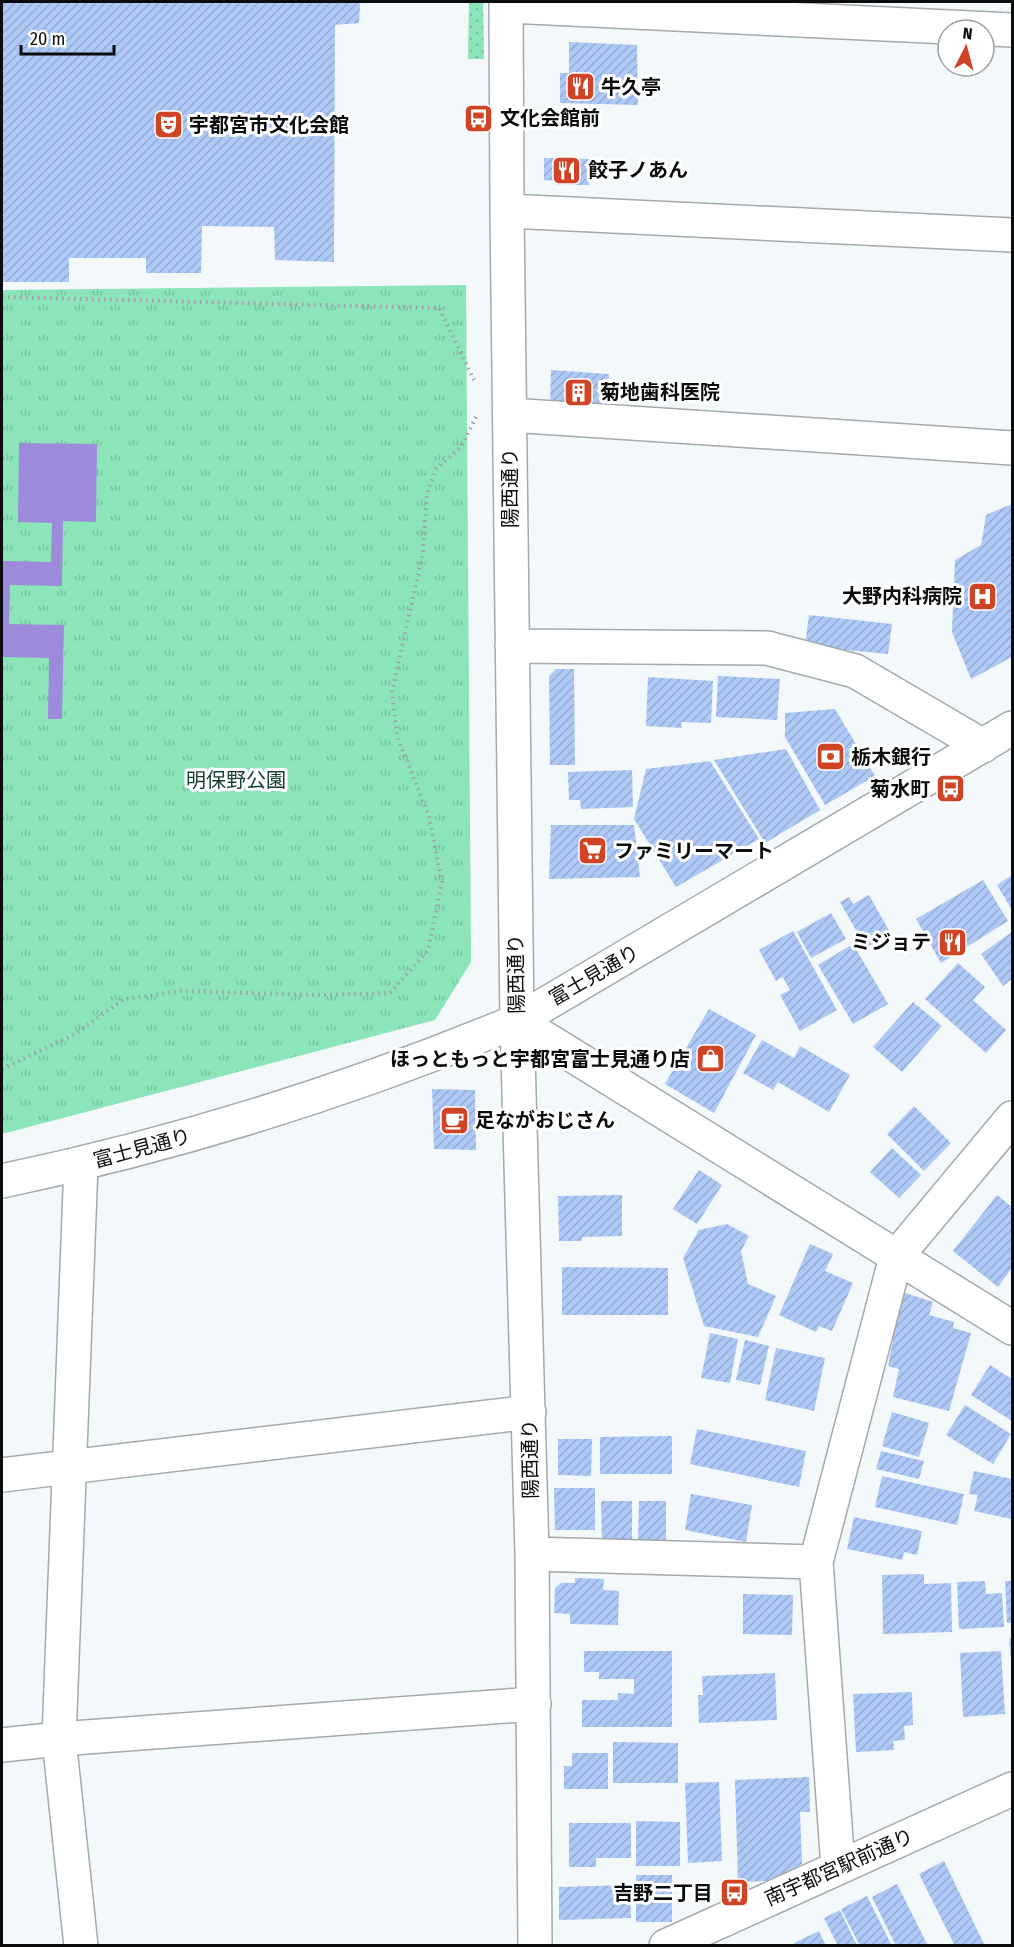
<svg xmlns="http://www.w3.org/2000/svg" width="1014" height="1947" font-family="'Fira Sans Condensed','Noto Sans JP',sans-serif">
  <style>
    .grass { fill: url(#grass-dots) }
    .park { fill: url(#park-tufts) }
    .water { fill: #9e8ada }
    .building { fill: url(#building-hatch) }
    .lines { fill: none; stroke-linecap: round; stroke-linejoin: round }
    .minor-casing { stroke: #a4a9ac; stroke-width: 36 }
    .path { stroke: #9da1a3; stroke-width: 4; stroke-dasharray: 1.5 4.5; stroke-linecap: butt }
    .minor { stroke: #fff; stroke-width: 33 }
    .labels { text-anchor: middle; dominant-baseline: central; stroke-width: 6; stroke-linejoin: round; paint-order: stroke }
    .poi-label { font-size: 20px; font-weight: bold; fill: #0a0c0d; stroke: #fff; text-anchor: start }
    .street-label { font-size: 20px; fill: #0a0c0d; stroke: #fff }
    .park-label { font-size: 20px; fill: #14402d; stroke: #fff }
  </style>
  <defs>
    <pattern id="grass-dots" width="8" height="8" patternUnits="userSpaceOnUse" patternTransform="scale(1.5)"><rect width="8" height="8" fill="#8be5b9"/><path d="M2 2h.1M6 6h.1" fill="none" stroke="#77c39e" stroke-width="1.8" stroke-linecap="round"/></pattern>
    <pattern id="park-tufts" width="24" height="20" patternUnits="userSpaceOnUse" patternTransform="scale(1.5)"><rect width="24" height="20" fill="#8be5b9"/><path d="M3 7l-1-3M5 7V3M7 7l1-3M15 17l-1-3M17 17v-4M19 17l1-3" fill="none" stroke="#77c39e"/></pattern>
    <pattern id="building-hatch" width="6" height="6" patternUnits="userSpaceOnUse" patternTransform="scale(1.5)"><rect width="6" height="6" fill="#afc9f7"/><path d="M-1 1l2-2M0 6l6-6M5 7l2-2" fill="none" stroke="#95abd3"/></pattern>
  </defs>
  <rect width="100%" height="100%" fill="#f3f8fb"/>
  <path class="grass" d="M469 2H483L484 59H468Z"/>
  <path class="park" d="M466 285 471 962 435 1020 2 1134V290Z"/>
  <path class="water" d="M19 443 97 444 96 522 63 521 62 586 10 585 9 624 64 625 62 719H48L49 658 2 657V561L51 562 52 523 18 522Z"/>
  <path class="building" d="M2 2H360L359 23 335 25 334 262 275 260 274 227 202 226 201 273H146V258H69V282H2Z
    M569 42 637 45 638 105 560 103V73H569Z
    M544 158 590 159 589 185H556V181L544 180Z
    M551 370 609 374 608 414 550 411Z
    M1012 504V657L971 679 952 632 955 560 981 545 986 515Z
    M809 615 892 624 888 654 805 646Z
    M556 669H574L575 765H550L549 676Z
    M718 676 780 679 777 720 716 717Z
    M648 677 713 681 711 723 681 722 682 728 646 726Z
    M835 709 875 776 825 805 785 737V713Z
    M786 749 820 810 765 843 714 760Z
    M710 761 759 839 676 887 634 819 646 769Z
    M632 770 633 807 581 809 580 800H569L568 772Z
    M551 825H634L640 877 549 879Z
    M1012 875V910L997 885Z
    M983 880 1008 921 941 963 916 919Z
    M869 895 891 934 866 948 840 902 849 897 853 904Z
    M831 913 846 939 811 958 797 932Z
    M793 931 837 1010 800 1031 780 995 790 990 783 977 776 981 759 950Z
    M1012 932V979L1003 986 981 954Z
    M853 944 888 1004 853 1024 818 965Z
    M958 963 985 987 973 1000 1006 1030 986 1053 925 999Z
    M913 1002 942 1026 902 1072 873 1047Z
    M709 1009 756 1035 714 1113 665 1084Z
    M762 1040 794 1058 800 1046 850 1075 829 1112 778 1082 773 1090 743 1073Z
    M432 1089 475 1090 476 1150 434 1149Z
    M914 1106 951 1143 924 1171 887 1134Z
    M892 1148 921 1175 899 1198 870 1172Z
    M699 1170 722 1185 697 1224 673 1209Z
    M622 1195V1236L582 1237V1241H559L558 1196Z
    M997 1195 1012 1207V1268L998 1287 953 1251Z
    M727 1224 749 1236 741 1251 748 1284 776 1296 758 1337 704 1326 683 1258 699 1230Z
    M810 1244 833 1254 825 1271 853 1283 832 1331 819 1326 816 1332 779 1315Z
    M562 1267 668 1268V1315H562Z
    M902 1292 933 1302 929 1315 954 1322 953 1328 971 1333 949 1411 893 1397 899 1369 888 1366Z
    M710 1333 738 1339 730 1383 701 1378Z
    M745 1340 769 1346 760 1385 736 1380Z
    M776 1348 825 1358 814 1411 765 1400Z
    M990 1365 1012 1379V1421L971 1395Z
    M965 1405 1011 1434 993 1464 946 1435Z
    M892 1412 929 1423 919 1457 882 1446Z
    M697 1429 806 1451 799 1487 690 1464Z
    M672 1436V1474H600V1437Z
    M558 1439H592L591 1476 558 1475Z
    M881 1451 924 1461 919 1479 876 1469Z
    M974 1471 1012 1479V1519L974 1511 978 1495 969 1494Z
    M882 1476 964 1494 957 1525 875 1507Z
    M554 1488H595V1530H555Z
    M691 1494 752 1505 746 1542 685 1530Z
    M601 1501H632V1547H602Z
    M639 1501H666V1542H638Z
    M854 1517 922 1531 917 1555 904 1552 902 1560 847 1549Z
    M924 1574V1584L951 1583 952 1632 883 1634 882 1575Z
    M575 1578 604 1579 603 1590 619 1591 618 1625 570 1624V1614L554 1613 555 1588 561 1583H575Z
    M985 1581 986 1594 1002 1593 1004 1627 959 1629 957 1582Z
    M1005 1581H1012V1623H1007Z
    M743 1594 793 1595 792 1635 743 1634Z
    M1009 1638H1012V1661H1011Z
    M584 1651H672V1727H582V1700H618V1693L634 1694V1679H599V1672H584Z
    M1001 1651 1005 1714 963 1717 960 1653Z
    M775 1673 777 1720 699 1723 698 1695H703L702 1676Z
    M912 1692 913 1725 904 1726 905 1740 893 1741 894 1750 856 1752 853 1694Z
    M613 1742 678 1743V1783H613Z
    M572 1753H608V1789H564V1766H572Z
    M809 1777 810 1812H800L802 1864 772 1881 738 1882 735 1780Z
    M719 1782 722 1861 688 1863 685 1783Z
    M636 1821 680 1822V1866H636Z
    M569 1823H631V1858H596V1867H569Z
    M944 1861 985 1946H955L919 1874Z
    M636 1875H672V1922H636Z
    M897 1884 928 1946H896L872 1897Z
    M630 1885 631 1918 559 1920V1887Z
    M867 1896 892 1946H860L841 1909Z
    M840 1910 857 1946H838L824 1918Z
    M819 1931 826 1946H795L794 1943Z"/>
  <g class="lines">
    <defs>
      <path id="minor" d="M506 2 507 211 517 1021 532 1554 535 1946
        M506 6 1012 30
        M507 211 1012 235
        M510 415 1012 448
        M512 646 767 648 855 671 983 746
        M517 1021 1012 1328
        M81 1164 59 1739 81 1946
        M2 1181C178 1144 351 1090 517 1021L1012 728
        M2 1475 529 1412
        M532 1554 816 1562
        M2 1745 59 1739 534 1704
        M838 1867 816 1562 896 1257 1012 1118
        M666 1946 1012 1789"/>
    </defs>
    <use href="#minor" class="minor-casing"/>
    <path class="path" d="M2 297 439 308 474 380
      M2 1069 75 1034 124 999 181 991 320 995 390 993 428 950 442 882 429 816 397 736 392 691 423 553 427 493 436 469 461 447 476 417"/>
    <use href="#minor" class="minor"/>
  </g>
  <defs>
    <symbol id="restaurant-square" viewBox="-11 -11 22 22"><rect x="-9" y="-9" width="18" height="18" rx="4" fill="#ce4425" stroke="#fff"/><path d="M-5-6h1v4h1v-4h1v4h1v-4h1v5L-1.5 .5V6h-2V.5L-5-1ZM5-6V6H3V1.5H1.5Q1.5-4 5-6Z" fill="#fff"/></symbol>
    <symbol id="bus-square" viewBox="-11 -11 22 22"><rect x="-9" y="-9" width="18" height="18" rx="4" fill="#ce4425" stroke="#fff"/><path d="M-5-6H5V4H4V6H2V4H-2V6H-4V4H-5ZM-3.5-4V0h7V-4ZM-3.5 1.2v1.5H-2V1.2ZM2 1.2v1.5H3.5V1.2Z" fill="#fff"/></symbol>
    <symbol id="theatre-square" viewBox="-11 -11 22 22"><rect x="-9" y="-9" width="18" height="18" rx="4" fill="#ce4425" stroke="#fff"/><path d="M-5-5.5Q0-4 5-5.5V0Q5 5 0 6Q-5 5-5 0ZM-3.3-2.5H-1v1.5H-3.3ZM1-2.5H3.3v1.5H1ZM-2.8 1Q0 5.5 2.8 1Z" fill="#fff"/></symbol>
    <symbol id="building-square" viewBox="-11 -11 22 22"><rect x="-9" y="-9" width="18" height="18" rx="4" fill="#ce4425" stroke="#fff"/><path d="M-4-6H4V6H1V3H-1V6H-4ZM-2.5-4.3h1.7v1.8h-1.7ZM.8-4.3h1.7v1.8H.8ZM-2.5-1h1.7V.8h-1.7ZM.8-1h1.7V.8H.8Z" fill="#fff"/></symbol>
    <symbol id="hospital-square" viewBox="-11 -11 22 22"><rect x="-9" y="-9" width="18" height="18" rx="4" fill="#ce4425" stroke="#fff"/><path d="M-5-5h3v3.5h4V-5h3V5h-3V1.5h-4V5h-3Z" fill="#fff"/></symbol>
    <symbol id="bank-square" viewBox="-11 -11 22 22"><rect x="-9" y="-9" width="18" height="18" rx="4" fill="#ce4425" stroke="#fff"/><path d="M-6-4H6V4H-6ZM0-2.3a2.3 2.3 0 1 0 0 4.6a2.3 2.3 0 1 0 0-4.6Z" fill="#fff"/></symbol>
    <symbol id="supermarket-square" viewBox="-11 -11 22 22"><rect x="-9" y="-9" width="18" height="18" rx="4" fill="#ce4425" stroke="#fff"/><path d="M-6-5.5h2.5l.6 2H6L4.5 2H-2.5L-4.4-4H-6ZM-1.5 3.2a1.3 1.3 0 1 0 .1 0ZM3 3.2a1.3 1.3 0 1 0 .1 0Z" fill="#fff"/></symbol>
    <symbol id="shop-square" viewBox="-11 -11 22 22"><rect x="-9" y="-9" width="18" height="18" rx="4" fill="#ce4425" stroke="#fff"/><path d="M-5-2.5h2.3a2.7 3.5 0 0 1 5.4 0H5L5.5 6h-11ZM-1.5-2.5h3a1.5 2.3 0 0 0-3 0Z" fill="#fff"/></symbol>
    <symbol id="cafe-square" viewBox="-11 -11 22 22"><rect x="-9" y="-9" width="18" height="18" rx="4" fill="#ce4425" stroke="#fff"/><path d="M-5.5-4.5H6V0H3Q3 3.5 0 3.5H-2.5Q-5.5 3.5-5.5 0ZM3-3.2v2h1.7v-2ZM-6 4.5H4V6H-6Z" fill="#fff"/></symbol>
  </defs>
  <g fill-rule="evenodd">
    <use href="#restaurant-square" x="564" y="70" width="33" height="33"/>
    <use href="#bus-square" x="462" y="102" width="33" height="33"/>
    <use href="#theatre-square" x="152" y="108" width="33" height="33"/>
    <use href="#restaurant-square" x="550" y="154" width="33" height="33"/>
    <use href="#building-square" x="562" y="376" width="33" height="33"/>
    <use href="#hospital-square" x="966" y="580" width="33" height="33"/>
    <use href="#bank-square" x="814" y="740" width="33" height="33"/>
    <use href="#bus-square" x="934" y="772" width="33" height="33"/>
    <use href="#supermarket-square" x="576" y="834" width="33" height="33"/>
    <use href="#restaurant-square" x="936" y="926" width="33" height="33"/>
    <use href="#shop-square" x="694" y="1042" width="33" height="33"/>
    <use href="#cafe-square" x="438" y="1104" width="33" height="33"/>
    <use href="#bus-square" x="718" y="1876" width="33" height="33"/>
  </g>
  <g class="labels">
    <g class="poi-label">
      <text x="601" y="87">牛久亭</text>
      <text x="500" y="118">文化会館前</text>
      <text x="189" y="125">宇都宮市文化会館</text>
      <text x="588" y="170">餃子ノあん</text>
      <text x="600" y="392">菊地歯科医院</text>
      <text x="962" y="596" text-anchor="end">大野内科病院</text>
      <text x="851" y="757">栃木銀行</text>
      <text x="930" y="789" text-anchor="end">菊水町</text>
      <text x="614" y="851">ファミリーマート</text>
      <text x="931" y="942" text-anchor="end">ミジョテ</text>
      <text x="690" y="1059" text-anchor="end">ほっともっと宇都宮富士見通り店</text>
      <text x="475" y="1120">足ながおじさん</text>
      <text x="713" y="1893" text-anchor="end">吉野二丁目</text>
    </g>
    <g class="street-label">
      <text transform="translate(510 488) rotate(-90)">陽西通り</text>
      <text transform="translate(516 974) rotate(-91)">陽西通り</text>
      <text transform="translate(594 975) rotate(-30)">富士見通り</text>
      <text transform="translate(142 1148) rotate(-15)">富士見通り</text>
      <text transform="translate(530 1459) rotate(-91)">陽西通り</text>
      <text transform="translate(839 1867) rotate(-24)">南宇都宮駅前通り</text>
    </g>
    <g class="park-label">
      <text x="236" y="780">明保野公園</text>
    </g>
  </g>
  <rect width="1014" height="1947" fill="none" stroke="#0a0c0d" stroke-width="6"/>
  <g transform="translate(966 48) rotate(6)"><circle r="28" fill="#ffffff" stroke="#9d9e9e" stroke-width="1.5"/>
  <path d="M0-4.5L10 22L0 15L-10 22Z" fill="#ce4425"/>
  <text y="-9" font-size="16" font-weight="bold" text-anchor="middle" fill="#0a0c0d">N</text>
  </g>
  <path d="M21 45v9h93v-9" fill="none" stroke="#0a0c0d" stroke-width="3"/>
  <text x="30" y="45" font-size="18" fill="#0a0c0d" stroke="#ffffff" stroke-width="4.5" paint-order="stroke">20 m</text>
</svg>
